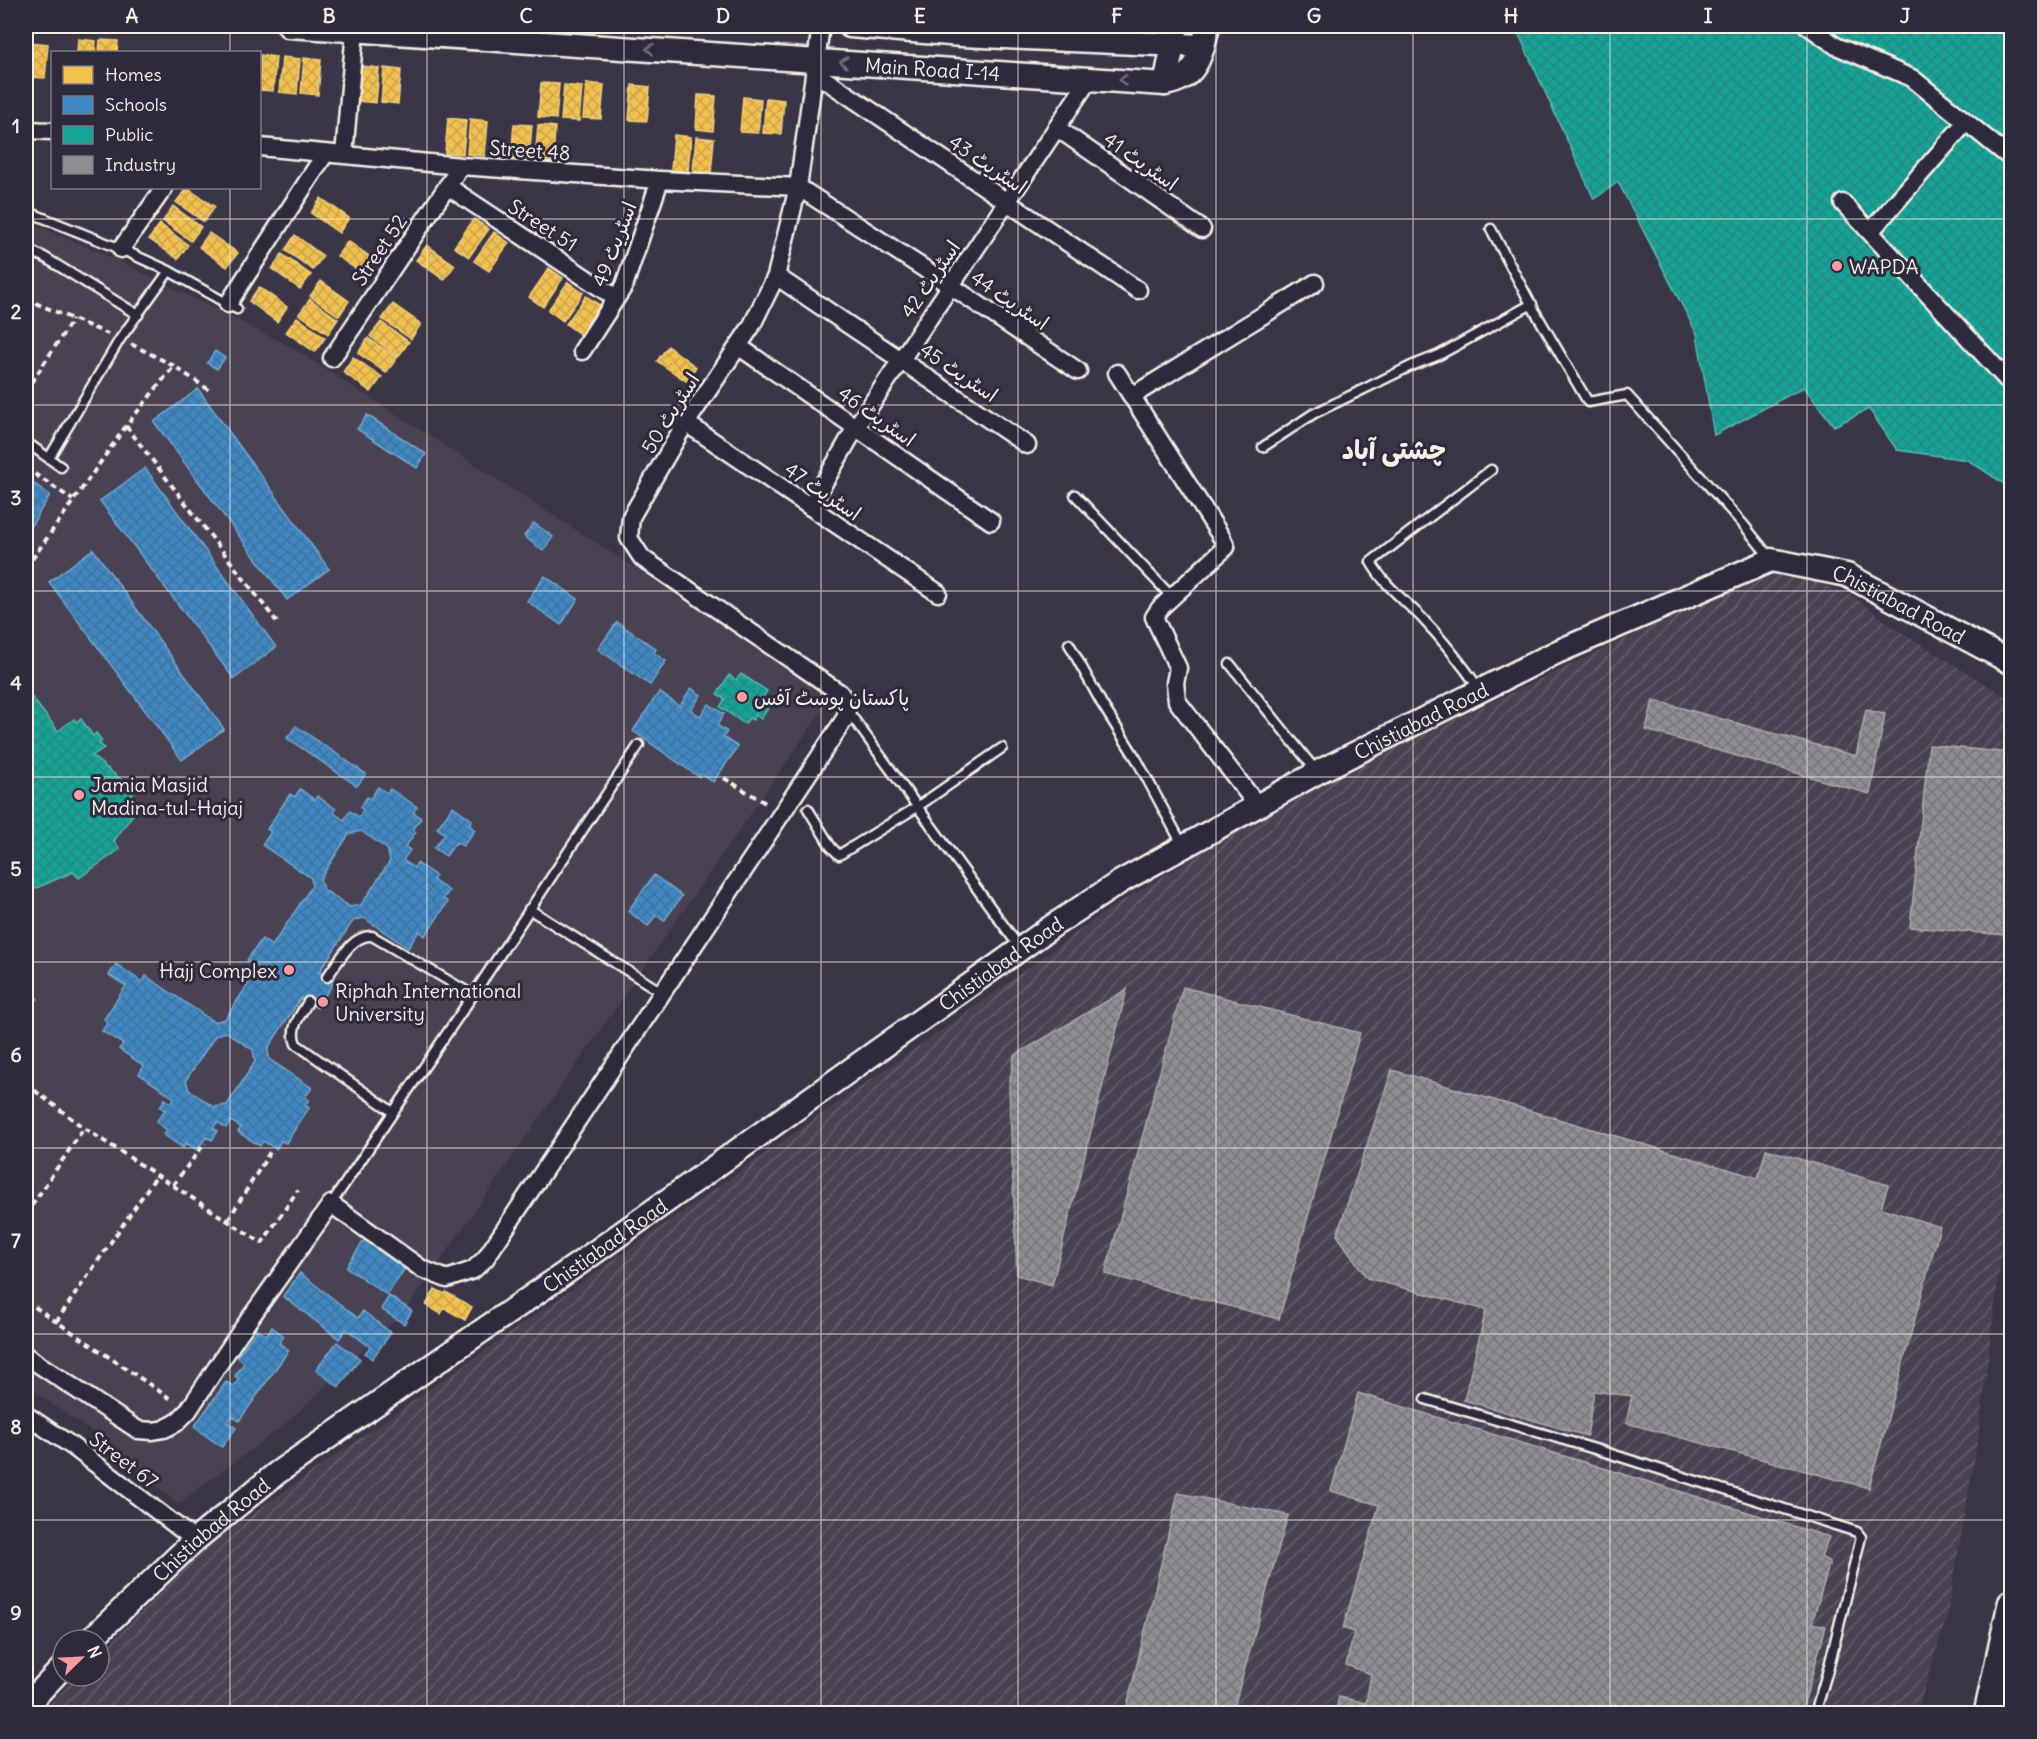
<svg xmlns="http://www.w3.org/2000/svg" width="2037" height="1739" font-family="Delius,'Playpen Sans Arabic',sans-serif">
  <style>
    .built { fill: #484352 }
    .industrial { fill: url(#industrial-furrows) }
    .homes { fill: url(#homes-cross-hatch); stroke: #f3cf7c; stroke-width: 1.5 }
    .schools { fill: url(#schools-cross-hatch); stroke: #75a8d0; stroke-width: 1.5; fill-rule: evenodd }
    .public { fill: url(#public-cross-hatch); stroke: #59bab0; stroke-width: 1.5 }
    .industry { fill: url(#industry-cross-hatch); stroke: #acabac; stroke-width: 1.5 }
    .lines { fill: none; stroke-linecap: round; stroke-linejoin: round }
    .service-casing { stroke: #f4f1e8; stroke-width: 13 }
    .minor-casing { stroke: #f4f1e8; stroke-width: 21 }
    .secondary-casing { stroke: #f4f1e8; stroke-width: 27 }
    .trunk-casing { stroke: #f4f1e8; stroke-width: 32 }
    .path { stroke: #f4f1e8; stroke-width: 4; stroke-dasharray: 6 4.5; stroke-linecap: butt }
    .service { stroke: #2f2a3d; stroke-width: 8 }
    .minor { stroke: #2f2a3d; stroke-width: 16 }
    .secondary { stroke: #2f2a3d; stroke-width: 22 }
    .trunk { stroke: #2f2a3d; stroke-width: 27 }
    .oneway { stroke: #747079 }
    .grid { fill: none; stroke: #f4f1e8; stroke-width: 1.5; stroke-opacity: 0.55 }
    .poi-dot { fill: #ff9aa2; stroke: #2f2a3d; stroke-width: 2 }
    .labels { text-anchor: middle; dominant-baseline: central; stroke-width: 6; stroke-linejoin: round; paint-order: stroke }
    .street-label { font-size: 20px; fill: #f4f1e8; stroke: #2f2a3d }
    .poi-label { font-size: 20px; fill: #f4f1e8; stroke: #2f2a3d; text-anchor: start }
    .district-label { font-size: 26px; font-weight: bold; fill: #f4f1e8; stroke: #2f2a3d }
    .neatline { fill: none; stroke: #f4f1e8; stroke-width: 2 }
    .grid-label { font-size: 20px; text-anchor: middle; font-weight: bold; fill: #f4f1e8 }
  </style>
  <defs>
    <pattern id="industrial-furrows" width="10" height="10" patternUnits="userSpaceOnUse" patternTransform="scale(1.5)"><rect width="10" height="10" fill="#484352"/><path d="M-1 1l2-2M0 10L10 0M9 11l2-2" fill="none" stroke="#635f6b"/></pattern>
    <pattern id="homes-cross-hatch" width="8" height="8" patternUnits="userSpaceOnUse" patternTransform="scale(1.5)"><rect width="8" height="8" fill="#f2c14e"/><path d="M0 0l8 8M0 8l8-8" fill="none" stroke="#c8a34c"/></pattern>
    <pattern id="schools-cross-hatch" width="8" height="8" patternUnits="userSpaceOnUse" patternTransform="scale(1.5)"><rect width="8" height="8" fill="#3f88c5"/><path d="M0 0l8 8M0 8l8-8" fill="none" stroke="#427299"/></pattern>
    <pattern id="public-cross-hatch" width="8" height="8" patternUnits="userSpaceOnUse" patternTransform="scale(1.5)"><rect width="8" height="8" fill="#17a398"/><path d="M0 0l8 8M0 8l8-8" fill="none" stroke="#26887f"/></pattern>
    <pattern id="industry-cross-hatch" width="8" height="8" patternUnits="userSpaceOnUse" patternTransform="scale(1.5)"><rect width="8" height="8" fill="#8d8d92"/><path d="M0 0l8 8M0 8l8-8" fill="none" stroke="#757577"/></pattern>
  </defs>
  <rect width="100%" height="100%" fill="#3b3647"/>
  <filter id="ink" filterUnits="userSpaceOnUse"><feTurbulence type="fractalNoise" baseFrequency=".0167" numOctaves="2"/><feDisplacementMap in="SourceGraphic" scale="12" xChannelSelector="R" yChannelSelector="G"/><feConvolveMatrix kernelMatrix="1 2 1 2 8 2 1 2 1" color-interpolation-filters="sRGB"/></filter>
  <g filter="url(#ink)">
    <path class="built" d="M26 221 115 259 291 347 833 695 406 1310 283 1426 178 1504 103 1439 26 1386Z"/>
    <path class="industrial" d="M1776 568 1853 596 1895 628 2011 700V1176L1979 1432 1947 1616 1917 1713 40 1714 78 1676H99V1655L212 1542 987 998 1106 911 1311 787Z"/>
    <path class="homes" d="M78 39 96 41 95 52H77Z
      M100 40 118 41 117 52H99Z
      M30 42 48 44 45 78 27 77Z
      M260 55 276 57 273 91 260 90Z
      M282 57 300 59 297 94 279 92Z
      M304 58 321 60 318 95 301 93Z
      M361 66 379 68 376 103 358 101Z
      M384 68 401 70 398 104 381 102Z
      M541 83 559 84 556 119 538 117Z
      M586 83 604 85 601 119 583 118Z
      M564 85 582 87 579 121 561 120Z
      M632 85 650 87 647 121 629 120Z
      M698 95 716 96 713 131 696 129Z
      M743 97 761 99 758 133 740 132Z
      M766 98 784 100 781 134 763 133Z
      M448 118 466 120 463 154 445 153Z
      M470 119 488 121 485 156 467 154Z
      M514 124 532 125 529 160 511 158Z
      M538 125 555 127 553 161 535 160Z
      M674 135 691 137 688 172 671 170Z
      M696 137 714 139 711 174 693 172Z
      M187 188 215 207 204 222 176 202Z
      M321 198 349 218 339 233 311 213Z
      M173 206 201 227 191 241 163 221Z
      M474 219 489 229 469 257 454 247Z
      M160 224 188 245 178 259 149 239Z
      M494 232 509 243 489 271 474 261Z
      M209 233 238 253 227 267 199 247Z
      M295 235 323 256 313 270 285 250Z
      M348 241 376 261 366 276 337 256Z
      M427 245 455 265 444 280 416 260Z
      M282 254 311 275 300 289 272 269Z
      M549 268 563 278 543 307 529 297Z
      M321 281 349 301 339 316 310 296Z
      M568 282 583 293 563 321 548 310Z
      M259 287 287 307 277 322 249 301Z
      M586 296 601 306 581 335 566 324Z
      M310 299 338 319 328 334 299 314Z
      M393 304 421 324 411 339 382 319Z
      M297 317 325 338 315 352 286 332Z
      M381 322 409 342 398 357 370 336Z
      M368 338 397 358 386 373 358 353Z
      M668 346 696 367 686 381 657 361Z
      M353 357 382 377 371 392 343 372Z
      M435 1289 445 1294 446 1292 472 1307 465 1320 444 1308 441 1314 426 1305Z"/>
    <path class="schools" d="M215 351 225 358 217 369 207 363Z
      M198 389 329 569 287 600 154 422Z
      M367 415 426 454 417 468 357 429Z
      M145 468 276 647 234 679 100 501Z
      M26 478 50 495 26 534Z
      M534 523 553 537 543 551 524 536Z
      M93 549 224 729 182 760 49 582Z
      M545 576 578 599 561 625 527 601Z
      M617 622 656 649 654 653 666 661 650 685 598 649Z
      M691 688 701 695 691 710 700 716 709 704 724 714 717 725 727 732 723 737 738 747 713 782 701 774 699 777 633 731 659 692 680 706Z
      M296 726 366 774 357 786 287 738Z
      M378 787 387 793 390 789 417 807 413 812 421 818 413 830 416 832 405 847 410 850 403 860 414 868 417 863 436 876 433 880 449 891 443 899 448 902 425 936 419 931 408 948 364 918 353 921 319 972 334 982 317 1008 301 998 268 1048 269 1059 312 1088 305 1097 309 1100 305 1105 309 1108 286 1143 281 1141 276 1149 263 1141 260 1146 238 1132 241 1127 231 1121 226 1128 217 1122 213 1128 218 1131 212 1140 206 1137 197 1150 186 1143 183 1148 164 1135 167 1130 156 1122 165 1110 160 1107 165 1099 171 1103 174 1098 139 1074 144 1066 119 1049 123 1044 102 1031 108 1022 104 1019 126 986 109 975 116 964 142 982 146 976 214 1022 225 1019 259 968 247 960 262 939 272 946 312 886 311 878 262 845 271 832 267 829 290 794 295 797 300 789 315 800 317 796 336 809 334 813 344 820 350 811 359 817 363 810 360 807 367 797 370 799ZM361 831 387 849 390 861 361 905 350 907 324 890 320 879 349 834ZM226 1032 253 1050 255 1062 227 1105 214 1107 189 1090 186 1080 215 1036Z
      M453 806 472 820 469 825 475 830 463 846 456 842 446 856 434 848 445 834 437 828Z
      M654 875 682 896 664 921 656 915 648 926 628 911Z
      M26 982 38 999 26 1009Z
      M365 1239 406 1267 387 1295 346 1267Z
      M300 1273 358 1318 363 1311 391 1333 372 1359 365 1353 370 1347 346 1329 339 1339 283 1296Z
      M389 1296 412 1311 404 1324 381 1309Z
      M272 1327 284 1336 279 1343 289 1350 239 1421 232 1416 228 1423 236 1428 222 1447 194 1427 226 1382 234 1386 239 1379 235 1376 244 1363 237 1357 257 1329 266 1335Z
      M337 1342 360 1359 339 1387 316 1370Z"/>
    <path class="public" d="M1515 26H2012V489L1968 460 1897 450 1869 409 1834 426 1804 387 1714 435 1697 334 1618 182 1594 199Z
      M741 674 767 691 761 700 770 705 761 719 756 715 753 720 749 718 745 724 720 707 725 699 717 694 729 675 736 680Z
      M26 690 58 731 74 719 76 722 81 719 93 736 96 733 102 741 99 743 104 748 92 756 123 781 136 789 128 801 138 807 114 841 120 849 79 878 73 872 34 889 28 879 26 880Z"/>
    <path class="industry" d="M1653 700 1856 756 1866 710 1885 714 1870 794 1646 730Z
      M1929 745 2012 753V872L2005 935 1910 927Z
      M1183 987 1360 1033 1279 1319 1105 1274Z
      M1127 989 1052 1285 1017 1275 1009 1087 1014 1056Z
      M1392 1070 1758 1178 1766 1149 1888 1185 1881 1208 1940 1227 1869 1488 1626 1423 1632 1396 1594 1391 1587 1436 1464 1400 1486 1310 1367 1278 1337 1235Z
      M1358 1393 1829 1537 1821 1557 1830 1562 1812 1623 1826 1626 1801 1714H1335L1339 1697 1366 1703 1371 1674 1346 1665 1354 1632 1343 1628 1379 1505 1331 1491Z
      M1178 1493 1288 1515 1232 1714H1125Z"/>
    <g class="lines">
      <defs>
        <path id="service" d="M26 211 121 249 169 271 237 309
          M1491 229 1533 308 1588 402 1627 395 1743 524 1771 559
          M26 249 44 257 138 315
          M26 442 61 467
          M1263 447 1313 414 1411 366 1439 355 1532 304
          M49 458 120 339 169 271
          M1075 495 1172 597
          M1069 644 1102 704 1137 760 1183 846
          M1230 664 1317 772
          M1480 690C1462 664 1442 639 1421 617 1404 600 1383 584 1371 562L1491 470
          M848 711 1020 948
          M808 809 831 847 839 855 917 807 1002 748
          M529 909 663 993
          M327 977C338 963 352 934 372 936L473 995
          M308 1002C300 1016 289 1028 296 1044L393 1112
          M331 1204 473 995 639 745
          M1425 1399 1605 1452 1857 1532 1861 1537 1829 1666 1815 1714"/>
        <path id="minor" d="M1808 26 1836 46 1912 78 2012 159
          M815 73 1138 290
          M1057 128 1202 229
          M26 130 52 131
          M260 147 461 166 660 180 798 187 951 286 1078 371
          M344 155 355 30
          M447 186 616 298
          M1843 203 2012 385
          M1870 232 1966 122
          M121 249 164 188
          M776 276 1027 445
          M228 304 325 154
          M738 346 991 521
          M582 351 624 286 660 180
          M332 358 461 166
          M1117 373 1222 538 1226 547 1160 608 1154 617 1178 668 1175 683 1177 701 1257 805
          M1132 396 1315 283
          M686 423 938 593
          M810 507 856 427 1090 78
          M26 1356 138 1430 153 1431 164 1429 176 1423 188 1411 236 1338 331 1204 422 1269 447 1279 473 1270 485 1259 844 720C849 709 847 703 840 693L642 558 629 538 631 517 682 429 751 327 776 276 798 187 821 26
          M26 1415 72 1446 195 1540"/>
        <g id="secondary">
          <path id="s1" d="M289 26 1165 84C1198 78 1201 54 1208 26"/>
          <path d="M850 26 962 35 1203 46"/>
          <path d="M1165 84 1177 26"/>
          <path id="s2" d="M90 1640 195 1540 277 1473 581 1262 1054 925 1120 882 1320 771 1557 652 1771 560 1847 575 2012 663"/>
          <path d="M26 1706 63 1667"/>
        </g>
        <path id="trunk" d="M1988 1714 2012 1604"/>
      </defs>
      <use href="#service" class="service-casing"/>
      <use href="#minor" class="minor-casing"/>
      <use href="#secondary" class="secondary-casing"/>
      <use href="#trunk" class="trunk-casing"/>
      <path class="path" d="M26 299 108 334
        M131 344 174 366 212 392
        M26 391 73 319
        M126 426 277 622
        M26 468 73 500
        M26 568 126 426 174 366
        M724 778 767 804
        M26 1084 84 1128 262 1243 298 1190
        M173 1185 205 1143
        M26 1214 84 1128
        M228 1220 270 1152
        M26 1301 174 1401
        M56 1322 157 1175"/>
      <use href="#service" class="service"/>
      <use href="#minor" class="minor"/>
      <use href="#secondary" class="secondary"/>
      <use href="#trunk" class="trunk"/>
    </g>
    <defs><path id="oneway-chevron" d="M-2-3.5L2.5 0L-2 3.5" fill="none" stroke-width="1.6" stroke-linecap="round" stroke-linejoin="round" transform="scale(1.5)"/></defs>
    <g class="oneway">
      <use href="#oneway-chevron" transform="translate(650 49) rotate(-176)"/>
      <use href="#oneway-chevron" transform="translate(844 62) rotate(-175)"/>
      <use href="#oneway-chevron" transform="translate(1123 80) rotate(-175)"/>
    </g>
  </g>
  <path class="grid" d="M230 26V52M427 26V1714M624 26V1714M821 26V1714M1018 26V1714M1216 26V1714M1413 26V1714M1610 26V1714M1807 26V1714M230 188V1714M26 219H2012M26 405H2012M26 591H2012M26 777H2012M26 962H2012M26 1148H2012M26 1334H2012M26 1520H2012"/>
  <g class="poi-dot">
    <circle cx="1837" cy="266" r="6"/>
    <circle cx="742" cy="697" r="6"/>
    <circle cx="79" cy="795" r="6"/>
    <circle cx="289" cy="970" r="6"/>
    <circle cx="323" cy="1002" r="6"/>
  </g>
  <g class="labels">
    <g class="street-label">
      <text stroke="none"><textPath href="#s1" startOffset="645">Main Road I-14</textPath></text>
      <text transform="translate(530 150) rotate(4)">Street 48</text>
      <text transform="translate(1141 161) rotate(35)">اسٹریٹ 41</text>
      <text transform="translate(988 164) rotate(34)">اسٹریٹ 43</text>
      <text transform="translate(543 225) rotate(33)">Street 51</text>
      <text transform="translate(614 244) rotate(-69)">اسٹریٹ 49</text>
      <text transform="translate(379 250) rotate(-56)">Street 52</text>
      <text transform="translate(930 279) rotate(-56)">اسٹریٹ 42</text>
      <text transform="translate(1010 300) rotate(34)">اسٹریٹ 44</text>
      <text transform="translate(959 372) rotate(34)">اسٹریٹ 45</text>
      <text transform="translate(670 413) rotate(-58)">اسٹریٹ 50</text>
      <text transform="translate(877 416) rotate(35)">اسٹریٹ 46</text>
      <text transform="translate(823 491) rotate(34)">اسٹریٹ 47</text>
      <text stroke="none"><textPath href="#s2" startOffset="2144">Chistiabad Road</textPath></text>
      <text stroke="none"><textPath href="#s2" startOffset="1622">Chistiabad Road</textPath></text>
      <text stroke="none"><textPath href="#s2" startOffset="1136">Chistiabad Road</textPath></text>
      <text stroke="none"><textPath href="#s2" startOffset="650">Chistiabad Road</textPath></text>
      <text transform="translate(124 1460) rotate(37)">Street 67</text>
      <text stroke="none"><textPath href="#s2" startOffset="164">Chistiabad Road</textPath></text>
    </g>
    <g class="poi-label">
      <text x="1849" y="266">WAPDA</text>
      <text x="754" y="697">پاکستان پوسٹ آفس</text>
      <text x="91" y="784">Jamia Masjid<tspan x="91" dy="23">Madina-tul-Hajaj</tspan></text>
      <text x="277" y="970" text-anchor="end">Hajj Complex</text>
      <text x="335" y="990">Riphah International<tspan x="335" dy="23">University</tspan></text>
    </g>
    <g class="district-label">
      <text x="1394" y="449">چشتی آباد</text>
    </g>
  </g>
  <rect width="2037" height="1739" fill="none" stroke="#2f2a3d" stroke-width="66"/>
  <rect x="51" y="51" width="210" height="138" fill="#2f2a3d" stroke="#7e7a81" stroke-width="1.5"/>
  <rect x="63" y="66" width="30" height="18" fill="#f2c14e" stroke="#7e7a81" stroke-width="1.5"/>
  <text x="105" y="81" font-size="18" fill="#f4f1e8">Homes</text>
  <rect x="63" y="96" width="30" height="18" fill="#3f88c5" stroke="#7e7a81" stroke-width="1.5"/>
  <text x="105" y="111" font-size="18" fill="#f4f1e8">Schools</text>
  <rect x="63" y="126" width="30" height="18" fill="#17a398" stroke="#7e7a81" stroke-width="1.5"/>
  <text x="105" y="141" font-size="18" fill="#f4f1e8">Public</text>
  <rect x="63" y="156" width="30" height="18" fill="#8d8d92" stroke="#7e7a81" stroke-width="1.5"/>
  <text x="105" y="171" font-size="18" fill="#f4f1e8">Industry</text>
  <g transform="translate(81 1658) rotate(66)"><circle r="28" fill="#2f2a3d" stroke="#7e7a81" stroke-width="1.5"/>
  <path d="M0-4.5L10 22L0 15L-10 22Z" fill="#ff9aa2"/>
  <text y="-9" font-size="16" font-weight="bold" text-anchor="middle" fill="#f4f1e8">N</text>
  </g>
  <rect x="33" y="33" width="1971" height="1673" class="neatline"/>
  <g class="grid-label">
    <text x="132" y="23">A</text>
    <text x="329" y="23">B</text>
    <text x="526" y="23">C</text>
    <text x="723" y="23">D</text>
    <text x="920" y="23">E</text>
    <text x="1117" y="23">F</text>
    <text x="1314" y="23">G</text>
    <text x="1511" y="23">H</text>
    <text x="1708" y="23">I</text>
    <text x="1905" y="23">J</text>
    <text x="16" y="133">1</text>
    <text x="16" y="319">2</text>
    <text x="16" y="505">3</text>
    <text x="16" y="690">4</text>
    <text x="16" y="876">5</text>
    <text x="16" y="1062">6</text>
    <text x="16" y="1248">7</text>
    <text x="16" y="1434">8</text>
    <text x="16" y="1620">9</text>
  </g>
</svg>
